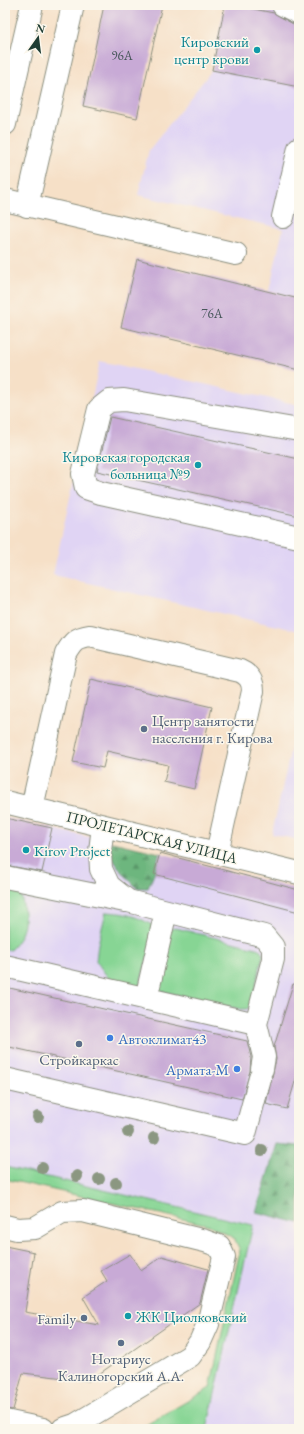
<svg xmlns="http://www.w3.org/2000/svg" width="304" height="1434" font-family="'EB Garamond',serif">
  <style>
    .built { fill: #e0d4f4 }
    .forest { fill: url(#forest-firs); stroke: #467a59 }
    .park { fill: #87d594; stroke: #538964 }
    .building { fill: #c8aad6 }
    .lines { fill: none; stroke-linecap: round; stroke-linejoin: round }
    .minor-casing { stroke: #8a8e7e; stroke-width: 24 }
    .minor { stroke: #fff; stroke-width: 22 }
    .tree { fill: #8b9781 }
    .culture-dot { fill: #0f9aa8; stroke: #fbf7ec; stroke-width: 1.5 }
    .service-dot { fill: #5c6f8a; stroke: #fbf7ec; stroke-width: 1.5 }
    .shop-dot { fill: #3f7fe0; stroke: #fbf7ec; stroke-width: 1.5 }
    .labels { text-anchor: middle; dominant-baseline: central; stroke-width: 3; stroke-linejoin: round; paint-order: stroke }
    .number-label { font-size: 13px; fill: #49585c }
    .culture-label { font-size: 15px; fill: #0d838f; stroke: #fbf7ec; text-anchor: end }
    .service-label { font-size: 15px; fill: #4e5e75; stroke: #fbf7ec }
    .street-label { font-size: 15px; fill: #1f3d34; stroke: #fbf7ec }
    .shop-label { font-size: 15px; fill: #366cbe; stroke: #fbf7ec; text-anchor: start }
  </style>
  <defs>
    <pattern id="forest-firs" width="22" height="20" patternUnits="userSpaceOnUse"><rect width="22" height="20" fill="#6db67e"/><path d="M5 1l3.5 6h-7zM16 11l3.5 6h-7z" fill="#599568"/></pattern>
  </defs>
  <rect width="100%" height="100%" fill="#fbf7ec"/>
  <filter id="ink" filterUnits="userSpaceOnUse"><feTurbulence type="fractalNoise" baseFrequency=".025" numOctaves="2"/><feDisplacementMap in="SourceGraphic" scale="8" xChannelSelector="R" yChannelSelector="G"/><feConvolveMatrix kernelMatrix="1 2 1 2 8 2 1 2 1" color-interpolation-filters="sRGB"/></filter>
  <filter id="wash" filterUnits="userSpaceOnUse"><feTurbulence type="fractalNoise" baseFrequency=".012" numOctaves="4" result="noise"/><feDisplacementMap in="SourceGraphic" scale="16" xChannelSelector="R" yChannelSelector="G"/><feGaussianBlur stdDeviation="0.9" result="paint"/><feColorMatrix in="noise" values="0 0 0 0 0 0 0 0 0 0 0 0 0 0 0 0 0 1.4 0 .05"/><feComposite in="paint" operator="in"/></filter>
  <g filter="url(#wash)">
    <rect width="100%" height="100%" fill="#f6e0c7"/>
    <path class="built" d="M225 5H299V299L269 291 283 229 138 195 149 150 212 70Z
      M100 361 299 405V631L53 575Z
      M299 712V840L272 834Z
      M5 818 160 853 299 890V1429H207L253 1225 5 1167Z"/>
    <path class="forest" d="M112 842 160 853 154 874 148 888H137L121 871 105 847Z
      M277 1144 299 1146V1223L256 1212Z"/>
    <path class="park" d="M5 889 15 890 21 895C26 917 27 933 10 950H5Z
      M106 912C126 913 139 916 156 928L139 987 109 979 96 961 98 944Z
      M176 928 260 949 263 955 251 1005 247 1009H240L161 991 155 987 169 929Z
      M5 1167 253 1225 207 1429H139L210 1388 240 1250 234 1238 209 1225 5 1179Z"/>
    <g id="blocks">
      <path class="building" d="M104 5H162L137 118 83 106Z
        M225 5H233L274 13 293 24 299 25V87L212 70Z
        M137 259 299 299V370L121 327Z
        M110 417 299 459V516L97 471Z
        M91 679 212 707 194 789 164 782 168 765 107 751 103 768 73 762Z
        M5 818 52 828 42 872 5 865Z
        M160 853 299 890V912L154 874Z
        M293 984 299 985V1068L287 1109 266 1104 276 1059 274 1047Z
        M5 987 247 1041 251 1057 250 1071 242 1099 5 1046Z
        M5 1246 34 1252 25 1312 99 1325 83 1297 107 1281 101 1271 130 1254 141 1271 162 1256 208 1269 200 1303 89 1381 23 1373 13 1410 5 1409Z"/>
    </g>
  </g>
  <g filter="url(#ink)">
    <use href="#blocks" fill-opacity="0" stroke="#8a8e7e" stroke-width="1"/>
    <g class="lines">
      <defs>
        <path id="minor" d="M283 5 299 13
          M5 124 32 5
          M5 200 236 254
          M27 206 73 5
          M283 217 299 148
          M299 430 124 400 109 401 99 409 83 474 86 488 101 493 299 537
          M5 802 299 873
          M32 808 66 654C73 642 76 638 90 636L240 671C249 675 253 681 253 691L217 853
          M103 826 100 851 101 869 109 886 128 901 264 936 273 947V959L256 1024
          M5 877 125 901
          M5 966 256 1024 264 1057 262 1069
          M146 999 166 911
          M5 1079 245 1134 260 1078
          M5 1226 17 1229 35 1228 62 1212 83 1211 205 1241 219 1246 224 1257 208 1324 200 1342 190 1356 75 1425 63 1429
          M5 1421 43 1429"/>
      </defs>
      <use href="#minor" class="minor-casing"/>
      <use href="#minor" class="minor"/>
    </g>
    <g class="tree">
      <circle cx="38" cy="1117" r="6"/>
      <circle cx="128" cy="1132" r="6"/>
      <circle cx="154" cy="1138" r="6"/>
      <circle cx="262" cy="1150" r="6"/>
      <circle cx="42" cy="1168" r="6"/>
      <circle cx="77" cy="1176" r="6"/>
      <circle cx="99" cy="1179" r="6"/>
      <circle cx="116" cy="1183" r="6"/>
    </g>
  </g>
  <g class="culture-dot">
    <circle cx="257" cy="50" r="4"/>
    <circle cx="198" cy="465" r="4"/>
    <circle cx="26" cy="850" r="4"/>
    <circle cx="128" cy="1316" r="4"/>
  </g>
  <g class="service-dot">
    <circle cx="144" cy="729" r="4"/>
    <circle cx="79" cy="1044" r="4"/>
    <circle cx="84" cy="1318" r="4"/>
    <circle cx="121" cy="1343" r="4"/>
  </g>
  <g class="shop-dot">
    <circle cx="110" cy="1038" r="4"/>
    <circle cx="237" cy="1069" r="4"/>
  </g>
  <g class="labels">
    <g class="number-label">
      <text x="122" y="55">96А</text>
      <text x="212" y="313">76А</text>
    </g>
    <g class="culture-label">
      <text x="249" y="41">Кировский<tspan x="249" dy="17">центр крови</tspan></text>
      <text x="190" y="456">Кировская городская<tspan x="190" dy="17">больница №9</tspan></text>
      <text x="34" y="850" text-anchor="start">Kirov Project</text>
      <text x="136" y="1316" text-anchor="start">ЖК Циолковский</text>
    </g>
    <g class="service-label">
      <text x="152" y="720" text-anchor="start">Центр занятости<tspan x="152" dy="17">населения г. Кирова</tspan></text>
      <text x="79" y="1059">Стройкаркас</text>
      <text x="76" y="1318" text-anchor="end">Family</text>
      <text x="121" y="1358">Нотариус<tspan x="121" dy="17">Калиногорский А.А.</tspan></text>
    </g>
    <g class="street-label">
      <text transform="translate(152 837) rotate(14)">ПРОЛЕТАРСКАЯ УЛИЦА</text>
    </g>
    <g class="shop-label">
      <text x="118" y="1038">Автоклимат43</text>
      <text x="229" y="1069" text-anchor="end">Армата-М</text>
    </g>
  </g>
  <rect width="304" height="1434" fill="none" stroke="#fbf7ec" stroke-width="20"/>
  <g transform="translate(38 38) rotate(14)" stroke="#fbf7ec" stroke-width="3" paint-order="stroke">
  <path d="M0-3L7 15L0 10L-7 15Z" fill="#1f3d34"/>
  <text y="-6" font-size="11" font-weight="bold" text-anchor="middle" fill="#1f3d34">N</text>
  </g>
</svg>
